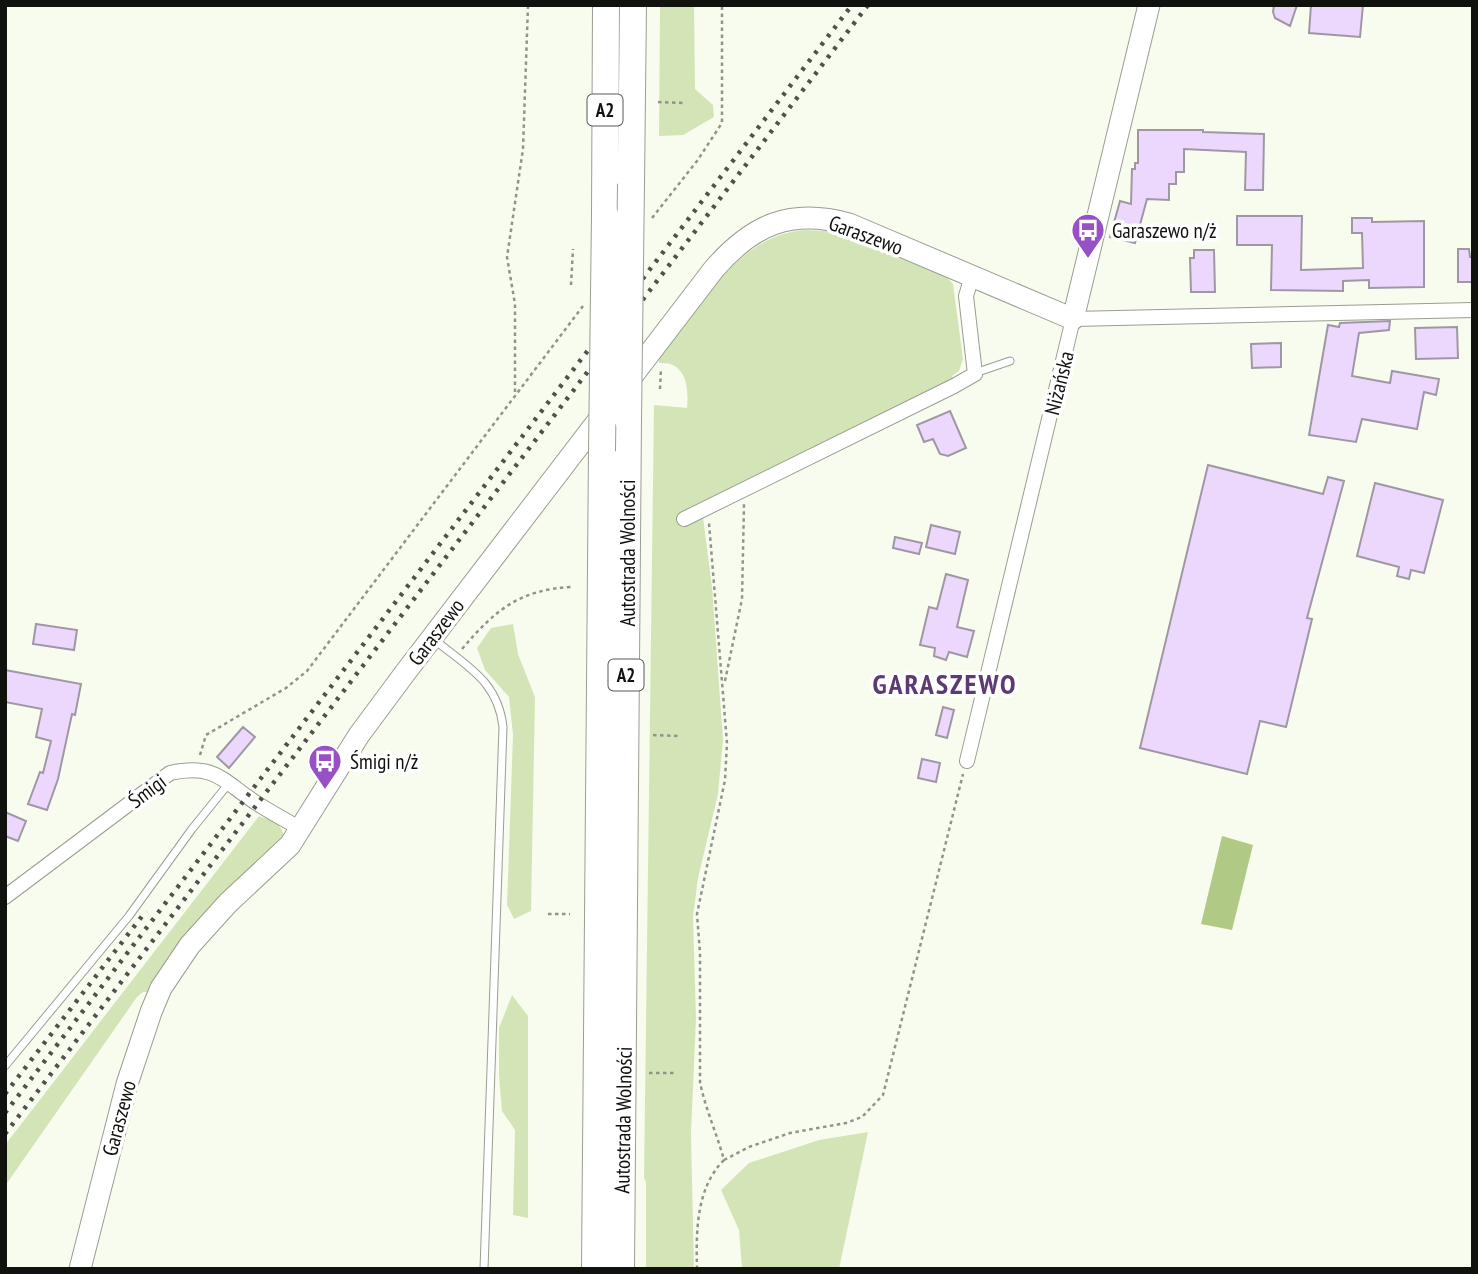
<svg xmlns="http://www.w3.org/2000/svg" width="1478" height="1274" font-family="'PT Sans Narrow',sans-serif">
  <style>
    .green { fill: #d3e5b7 }
    .water { fill: #b0c985 }
    .building { fill: #ecd7fd; stroke: #9f98a4; stroke-width: 2 }
    .lines { fill: none; stroke-linecap: round; stroke-linejoin: round }
    .lane-casing { stroke: #999e92; stroke-width: 9 }
    .street-casing { stroke: #999e92; stroke-width: 16 }
    .secondary-casing { stroke: #999e92; stroke-width: 23 }
    .highway-casing { stroke: #999e92; stroke-width: 28 }
    .path { stroke: #90948b; stroke-width: 2.5; stroke-dasharray: 3.5 3.5; stroke-linecap: butt }
    .lane { stroke: #fff; stroke-width: 7 }
    .street { stroke: #fff; stroke-width: 14 }
    .secondary { stroke: #fff; stroke-width: 21 }
    .highway { stroke: #fff; stroke-width: 26 }
    .rail { stroke: #4f514b; stroke-width: 4.5; stroke-dasharray: 3.5 7; stroke-linecap: butt }
    .highway-bridge-casing { stroke: #999e92; stroke-width: 28; stroke-linecap: butt }
    .highway-bridge { stroke: #fff; stroke-width: 26 }
    .labels { text-anchor: middle; dominant-baseline: central; stroke-width: 7; stroke-linejoin: round; paint-order: stroke }
    .shield { fill: #fff; stroke: #585956; stroke-width: 2 }
    .shield-label { font-size: 19px; font-weight: bold; fill: #10120e }
    .poi-label { font-size: 21px; fill: #10120e; stroke: #fff; text-anchor: start }
    .street-label { font-size: 21px; fill: #10120e; stroke: #fff }
    .district-label { font-size: 28px; font-weight: bold; letter-spacing: 2px; fill: #5c3a74; stroke: #fff }
  </style>
  <rect width="100%" height="100%" fill="#f7fcef"/>
  <path class="green" d="M660 5H694L695 89 713 105 714 117 683 135 659 136Z
    M805 230 825 231 843 235 947 277 953 284 963 359 959 371 952 376 954 379 703 517 712 587 723 740 718 794 698 878 693 917 696 1018 691 1134 694 1269H646V1182L644 1178 654 405 687 408C689 387 686 361 659 363V359C696 310 738 234 805 230Z
    M513 624 518 654 535 697 531 911 514 919 507 905 513 735 509 697 485 670 477 648 491 628Z
    M259 816C272 821 283 823 284 839L149 995 147 992H143L137 997 5 1186V1145Z
    M512 995 528 1016V1218L513 1215 515 1130 502 1111 499 1076V1028Z
    M868 1132 839 1269H742L739 1230 721 1190 749 1163 819 1140Z"/>
  <path class="water" d="M1222 836 1253 845 1232 930 1201 924Z"/>
  <path class="building" d="M1274 5H1297L1290 26 1275 18 1273 12Z
    M1311 5H1363L1360 37 1309 33Z
    M1138 130H1203V132L1264 134 1263 190H1245L1246 152 1184 149V172H1176V184H1169V200L1147 199 1135 243 1110 237 1120 201 1131 204 1132 169H1135V163H1138Z
    M1237 216H1302L1301 270 1363 268 1362 233H1352V218H1372V222L1424 221V287L1369 288V280L1343 281V291L1271 290 1272 245H1237Z
    M1458 249H1469L1470 257H1473V282H1458Z
    M1194 250H1214L1215 292H1191L1190 258H1194Z
    M1390 321 1389 330 1359 333 1352 376 1390 383 1392 371 1439 379 1436 395 1424 392 1417 429 1362 419 1356 442 1309 435 1328 325 1339 327 1340 323Z
    M1457 327 1458 358 1416 359 1415 328Z
    M1281 343V367L1252 368 1251 344Z
    M950 411 966 448 948 456 940 454 933 439 924 442 917 425Z
    M1208 465 1323 494 1328 477 1344 481 1307 618 1312 619 1286 727 1260 721 1247 774 1140 748Z
    M1375 483 1443 500 1424 573 1411 570 1409 579 1397 576 1399 567 1357 556Z
    M931 525 960 532 955 554 926 547Z
    M895 537 922 543 919 554 893 548Z
    M946 574 968 580 957 627 974 631 967 657 949 652 946 660 934 656 935 648 920 645 929 607 937 609Z
    M36 624 77 630 74 650 33 644Z
    M5 670 81 684 75 715 72 714 58 779 47 810 28 804 40 772 43 773 51 741 36 737 42 709 5 702Z
    M943 707 954 710 947 738 936 735Z
    M243 727 255 737 229 768 217 757Z
    M922 759 940 763 936 782 918 778Z
    M5 812 26 821 18 841 5 836Z"/>
  <g class="lines">
    <defs>
      <path id="lane" d="M975 373 1010 361
        M435 640C467 667 498 681 503 727L484 1269
        M5 1066 129 916 192 829 230 782"/>
      <path id="street" d="M684 519 954 386 975 374 966 296 972 276
        M967 761 1073 319 1473 310
        M5 897 170 773C217 763 223 782 258 804 272 813 287 821 301 829"/>
      <path id="secondary" d="M80 1269 127 1084 151 1012 161 988 190 945 228 903 290 845 359 735 405 673 714 269C753 224 791 208 849 224L1073 319 1149 5"/>
      <path id="highway" d="M631 184 633 5
        M605 215 606 5
        M595 1269 602 451
        M621 1269 628 420"/>
    </defs>
    <use href="#lane" class="lane-casing"/>
    <use href="#street" class="street-casing"/>
    <use href="#secondary" class="secondary-casing"/>
    <use href="#highway" class="highway-casing"/>
    <path class="path" d="M658 102 684 103
      M652 218 697 161 722 123V5
      M571 285 573 249
      M660 389 661 368
      M515 392V304L507 257 523 149 528 5
      M462 649C495 610 520 589 573 587
      M725 681 742 599 744 504
      M653 735 680 736
      M200 755 206 735 286 688 307 671 583 306
      M548 914H570
      M649 1073H674
      M724 1160 749 1147 790 1133 846 1123 862 1117 883 1095 963 774
      M697 1269C696 1231 696 1188 724 1160 717 1134 705 1108 700 1082V953L697 914 725 780 727 743 709 523"/>
    <use href="#lane" class="lane"/>
    <use href="#street" class="street"/>
    <use href="#secondary" class="secondary"/>
    <use href="#highway" class="highway"/>
    <path class="rail" d="M5 1094 146 911
      M5 1113 852 5
      M5 1134 868 5"/>
    <defs>
      <path id="highway-bridge" d="M628 420 631 184
        M602 451 605 215"/>
    </defs>
    <use href="#highway-bridge" class="highway-bridge-casing"/>
    <use href="#highway-bridge" class="highway-bridge"/>
  </g>
  <defs>
    <symbol id="bus-pin" viewBox="-11 -11 22 30"><path d="M0 17L-7.5 6A9.5 9.5 0 1 1 7.5 6Z" fill="#9751c5" stroke="#fff"/><path d="M-5-6H5V4H4V6H2V4H-2V6H-4V4H-5ZM-3.5-4V0h7V-4ZM-3.5 1.2v1.5H-2V1.2ZM2 1.2v1.5H3.5V1.2Z" fill="#fff"/></symbol>
  </defs>
  <g fill-rule="evenodd">
    <use href="#bus-pin" x="1069" y="211" width="38" height="52"/>
    <use href="#bus-pin" x="306" y="742" width="38" height="52"/>
  </g>
  <g class="labels">
    <g class="shield">
      <rect x="587.5" y="94.5" width="35" height="31" rx="5"/>
      <rect x="608.5" y="659.5" width="35" height="31" rx="5"/>
    </g>
    <g class="shield-label">
      <text x="605" y="110">A2</text>
      <text x="626" y="675">A2</text>
    </g>
    <g class="poi-label">
      <text x="1112" y="230">Garaszewo n/ż</text>
      <text x="350" y="761">Śmigi n/ż</text>
    </g>
    <g class="street-label">
      <text transform="translate(866 235) rotate(20)">Garaszewo</text>
      <text transform="translate(1059 383) rotate(-76)">Niżańska</text>
      <text transform="translate(627 553) rotate(-90)">Autostrada Wolności</text>
      <text transform="translate(436 632) rotate(-53)">Garaszewo</text>
      <text transform="translate(147 791) rotate(-37)">Śmigi</text>
      <text transform="translate(119 1118) rotate(-75)">Garaszewo</text>
      <text transform="translate(623 1120) rotate(-89)">Autostrada Wolności</text>
    </g>
    <g class="district-label">
      <text x="945" y="683">GARASZEWO</text>
    </g>
  </g>
  <rect width="1478" height="1274" fill="none" stroke="#10120e" stroke-width="14"/>
</svg>
